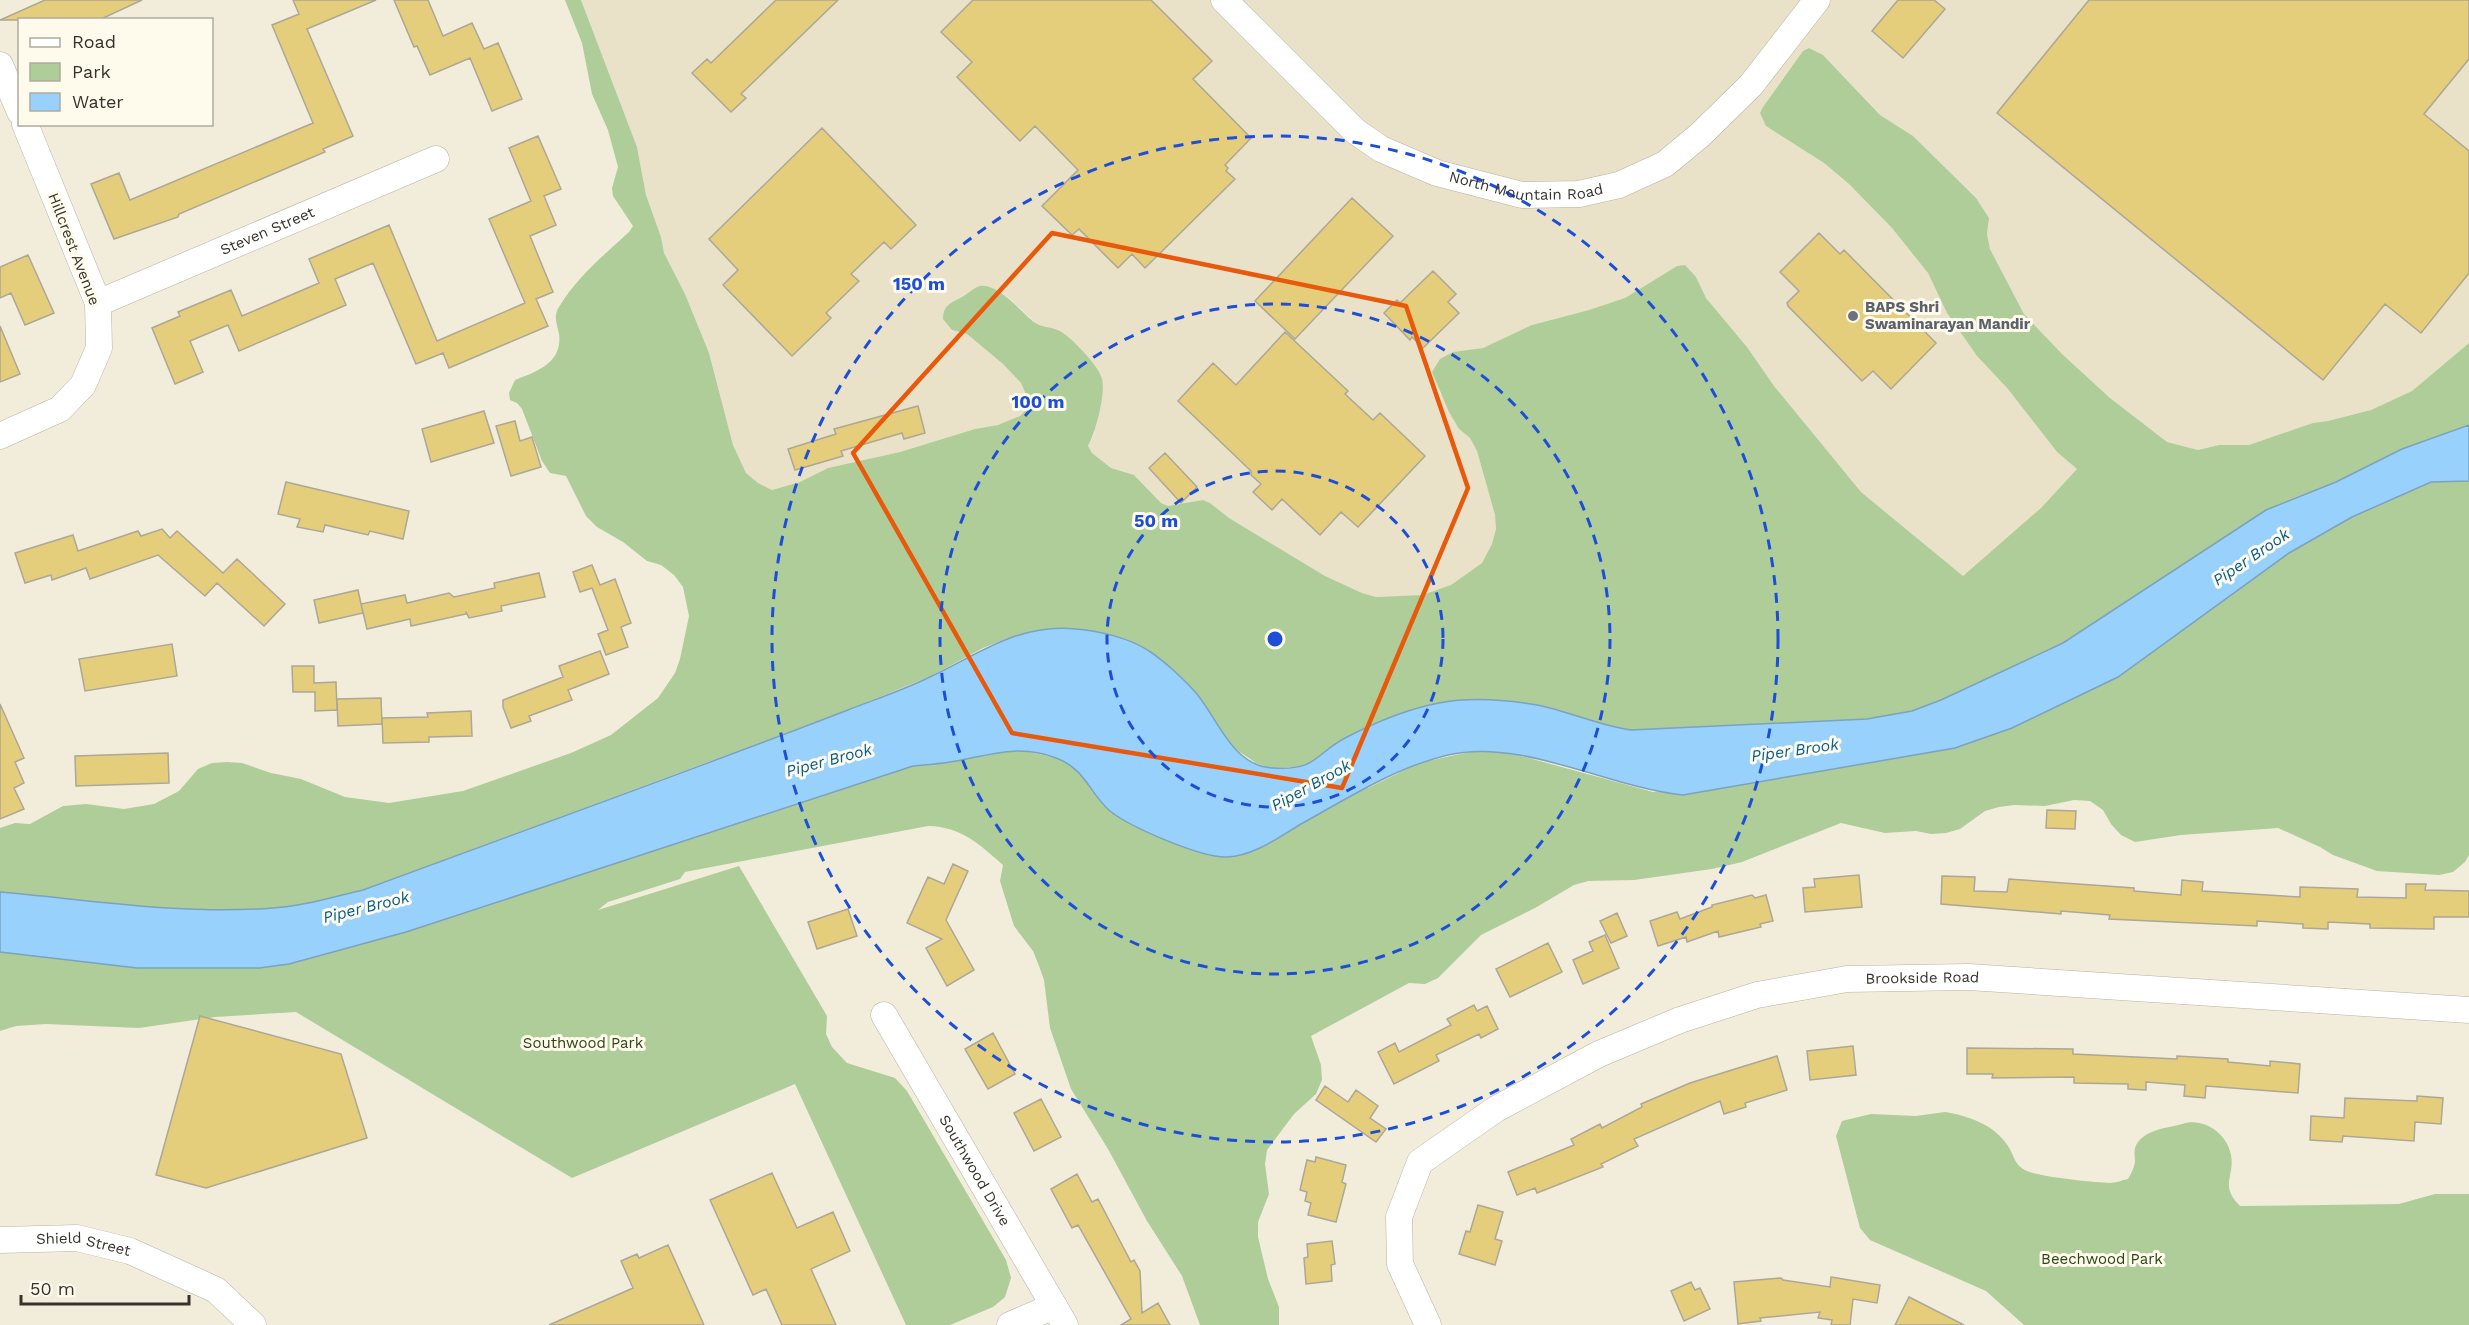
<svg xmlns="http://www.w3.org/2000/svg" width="2469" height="1325" font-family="'Work Sans',sans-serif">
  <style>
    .built { fill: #e9e2c9 }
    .green { fill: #aecd99 }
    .water { fill: #99d1fd; stroke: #7ba2be; stroke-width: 1.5 }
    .building { fill: #e5ce7b; stroke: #aca796; stroke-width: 1.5 }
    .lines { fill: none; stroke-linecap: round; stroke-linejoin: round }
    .minor-casing { stroke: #b7b2a1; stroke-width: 27 }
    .minor { stroke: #fff; stroke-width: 26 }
    .marked { fill: none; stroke: #e8590c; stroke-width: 4.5; stroke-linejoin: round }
    .ring { fill: none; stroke: #1d4ed8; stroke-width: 3; stroke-dasharray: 10 8 }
    .worship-dot { fill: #6b7280; stroke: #fefaec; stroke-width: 2 }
    .labels { text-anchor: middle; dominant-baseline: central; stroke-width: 6; stroke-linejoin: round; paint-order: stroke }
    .street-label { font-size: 15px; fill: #35332c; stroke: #fefaec }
    .worship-label { font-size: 15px; font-weight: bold; fill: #5b616d; stroke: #fefaec; text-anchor: start }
    .park-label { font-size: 15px; fill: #2c4614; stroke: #fefaec }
    .water-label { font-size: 16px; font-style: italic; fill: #045c8f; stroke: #fefaec }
    .centre { fill: #1d4ed8; stroke: #fefaec; stroke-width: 3 }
    .ring-label { font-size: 18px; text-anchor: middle; font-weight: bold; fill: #1d4ed8; stroke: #fefaec; stroke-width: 6; stroke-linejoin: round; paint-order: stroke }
  </style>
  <rect width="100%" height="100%" fill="#f2eddb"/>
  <path class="built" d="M581 0H2469V343L2412 391 2371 410 2328 421 2313 423 2249 445H2219L2198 450 2167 442 2110 398 2062 354 2024 314 1990 249 1987 234 1989 218 1976 198 1913 136 1880 115 1823 55 1803 51 1763 107 1766 126 1824 163 1849 184 1892 228 1928 273 1947 313 1977 356 2008 389 2057 452 2077 469 2041 508 1963 576 1861 492 1774 386 1747 347 1706 298 1696 277 1677 266 1625 298 1589 310 1532 325 1483 348 1453 352 1439 393 1445 398 1449 412 1459 429 1470 438 1477 451 1495 515 1496 529 1492 544 1482 563 1451 585 1422 595 1376 597 1362 593 1325 576 1229 518 1210 503 1203 500 1168 506 1161 503 1134 475 1111 468 1092 453 1088 446 1095 433 1059 331 1036 323 1008 297 979 286 947 305 952 330 967 334 1003 364 1021 383 1027 397 1025 411 1019 417 998 425 975 429 900 452 828 468 800 482 772 490 758 483 746 473 733 445 709 353 685 294 664 253 661 237 646 195 637 147Z"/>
  <path class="green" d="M565 0H581L637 147 646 195 661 237 664 253 685 294 709 353 733 445 746 473 758 483 772 490 800 482 828 468 900 452 975 429 998 425 1020 416 1025 411 1027 397 1021 383 1003 364 967 334 952 330 943 319C943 307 948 304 958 299 965 296 971 290 977 287 995 279 1022 313 1034 322 1041 327 1052 327 1060 331 1071 337 1100 367 1102 379 1106 394 1095 434 1088 446L1092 453 1111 468 1134 475 1161 503 1168 506 1203 500 1210 503 1229 518 1325 576 1362 593 1376 597 1422 595 1451 585 1482 563 1492 544 1496 529 1495 515 1477 451 1470 438 1459 429 1449 412 1432 372 1440 359 1453 352 1483 348 1532 325 1589 310 1625 298 1677 266 1685 265 1696 277 1706 298 1747 347 1774 386 1861 492 1963 576 2041 508 2077 469 2057 452 2008 389 1977 356 1947 313 1928 273 1892 228 1849 184 1824 163 1766 126 1760 113 1763 107 1803 51 1809 48 1823 55 1880 115 1913 136 1976 198 1989 218 1987 234 1990 249 2024 314 2062 354 2110 398 2167 442 2198 450 2219 445H2249L2313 423 2328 421 2371 410 2412 391 2469 343V425L2402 449 2336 482 2063 643 1941 700 1912 711 1867 719 1631 730 1443 702 1413 709 1370 725 1339 741 1316 761 1302 767 1270 768 1256 763 1231 746 1196 693 1071 628 1040 630 1012 637 983 648 931 676 848 710 363 890C333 897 304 906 273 908 182 915 90 900 0 892V828L15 823 30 824 63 806 86 804 124 809 154 804 179 791 198 769 212 763 227 762 242 763 271 773 301 779 345 797 389 803 463 791 571 753 611 735 658 698 675 673 680 659 689 616 683 587 674 575 661 565 647 561 623 542 597 527 586 516 566 476 550 473 542 461 522 409 517 403 510 400 509 393 515 380C536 372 563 363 559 334 557 324 553 316 559 307 577 277 604 255 629 232L633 226 613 196 612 188 618 167 608 130 592 94 582 43Z
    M2469 481V855L2465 862 2453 872 2439 875 2377 871 2333 855 2320 847 2278 828 2181 835 2135 842 2121 835 2111 824 2103 810 2090 801 2074 800 2045 806 2014 805 1999 807 1985 811 1960 829 1946 833 1931 834 1916 831 1885 833 1841 823 1742 862 1712 869 1634 880 1588 881 1574 885 1535 908 1481 935 1438 978 1425 984 1409 983 1311 1036 1321 1065 1322 1080 1316 1094 1294 1114 1267 1150 1265 1164 1269 1194 1258 1222V1237L1268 1279 1279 1307V1325H1200L1182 1276 1147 1221 1108 1149 1071 1089 1050 1028 1044 980 1039 966 1033 951 1014 926 1000 881 1003 865C979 844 962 827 928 826L685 872 680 879 608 902 598 910 739 866 827 1016 826 1034 832 1047 847 1063 895 1078 907 1091 1006 1260 1011 1278 1005 1297 993 1307 950 1325H906L795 1084 572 1178 296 1012 215 1017 139 1028 46 1024 16 1026 0 1031V952L137 968H259L289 964 406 932 913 766 950 762 993 752 1024 751 1054 757 1068 763 1081 772 1108 809 1368 788 1419 763 1478 750 1507 752 1653 792 1955 748 2012 728 2118 677 2289 553 2352 517 2431 482Z
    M1945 1112C1969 1116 1995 1125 2008 1146 2014 1155 2014 1163 2023 1169 2034 1177 2094 1182 2110 1183 2116 1183 2122 1180 2128 1179 2131 1174 2134 1168 2135 1162 2135 1158 2134 1152 2135 1148 2141 1130 2167 1128 2182 1124 2203 1117 2227 1133 2231 1155 2235 1177 2219 1185 2240 1206L2399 1204 2435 1194H2469V1325H2024L1986 1291 1870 1240 1860 1228 1836 1136 1842 1121 1871 1114 1916 1116Z"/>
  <path class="water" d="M2469 425V481L2431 482 2352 517 2289 553 2118 677 2012 728 1955 748 1683 795C1607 787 1522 738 1448 755 1396 767 1348 798 1301 824 1279 837 1254 856 1227 857 1201 858 1130 827 1110 811 1089 793 1086 769 1056 758 1017 743 988 756 950 762 938 764 925 765 913 766L406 932 289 964 259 968H137L0 952V892C90 900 182 915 273 908 304 906 333 897 363 890 525 830 687 772 848 710 876 699 906 689 932 676 980 653 1020 623 1076 629 1099 631 1130 638 1149 651 1163 660 1185 680 1196 693 1219 720 1232 766 1273 768 1318 771 1315 753 1347 737 1376 722 1407 709 1439 703 1469 697 1507 700 1537 705 1569 711 1599 726 1631 730L1867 719 1912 711 1941 700 2063 643 2266 510 2336 482 2402 449Z"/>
  <path class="building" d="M45 0H142L99 20H0Z
    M293 0H376L307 29 353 136 323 149 325 152 179 214 178 217 114 239 91 184 119 173 130 200 313 123 272 25 299 14Z
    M394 0H428L443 36 472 23 484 49 498 43 522 99 492 111 470 58 430 75 417 46 414 47Z
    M776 0H838L741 94 746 98 731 112 692 73 707 59 711 63Z
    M973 0H1151L1212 61 1193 79 1251 138 1225 165 1228 168 1226 171 1235 179 1145 268 1132 254 1118 268 1079 229 1072 235 1042 206 1078 170 1035 126 1020 141 957 77 972 62 941 32Z
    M1898 0H1934L1945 9 1903 58 1872 31Z
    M2089 0H2469V59L2424 114 2469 151V273L2421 333 2385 304 2323 380 1997 113Z
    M822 128 916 225 891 249 884 242 851 274 859 281 826 313 831 318 792 356 723 285 738 270 709 239Z
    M538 136 561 189 544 196 556 225 530 236 553 292 536 299 548 326 449 368 443 353 416 364 373 263 335 279 346 305 239 351 228 325 190 341 203 372 175 384 152 328 180 316 178 312 231 290 242 316 319 283 309 259 389 225 437 341 525 303 489 219 531 201 509 148Z
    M1352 198 1393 236 1295 339 1255 301Z
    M1819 233 1840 254 1844 250 1936 343 1891 389 1873 371 1862 381 1788 306 1787 303 1799 291 1780 272Z
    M28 255 54 313 25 325 11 293 0 298V267Z
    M1433 271 1456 294 1448 302 1459 313 1423 348 1412 337 1410 340 1384 313 1397 300 1400 303Z
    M0 326 20 374 0 382Z
    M1285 332 1348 391 1345 394 1373 420 1380 413 1425 456 1358 527 1341 512 1320 535 1282 499 1272 510 1253 492 1261 484 1251 475V471L1178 401 1213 363 1236 385Z
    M918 406 925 433 904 439 902 433 841 451 843 456 795 470 788 449 836 434 834 429Z
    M484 411 494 443 431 462 422 429Z
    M515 421 520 441 532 437 541 467 511 476 496 426Z
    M1165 453 1197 487 1181 503 1149 468Z
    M286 482 409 511 403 539 370 531 368 535 325 525 323 532 297 527 300 519 278 514Z
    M162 529 170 538 177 531 223 573 237 559 285 604 264 626 217 583 205 596 158 555 90 579 86 568 52 580 51 575 25 583 15 553 73 535 78 551 138 531 141 536Z
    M592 565 600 585 615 579 631 623 621 627 628 647 606 655 598 634 608 630 592 588 580 592 573 572Z
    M539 573 545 597 501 606 502 611 469 618 466 612V614L411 626 410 619 367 629 361 604 405 595 407 603 449 593 454 597 495 588 494 583Z
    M358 590 363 613 319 623 314 600Z
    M172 644 177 676 85 691 79 659Z
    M600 651 609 674 568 690 572 700 529 716 531 721 511 728 503 707V700L563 677 559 666Z
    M292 666H314V683L336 682 337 710 315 711V692H293Z
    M381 698 382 724 338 726 337 699Z
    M0 704 24 758 15 762 24 783 14 788 24 809 0 819Z
    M471 711 472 736 429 737V742L383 743 382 718 428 717 427 713Z
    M168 753 169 783 76 786 75 756Z
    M2047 810 2076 811 2075 829 2046 828Z
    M953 864 968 871 946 920 974 970 947 986 926 948 942 939 907 923 928 877 944 884Z
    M1859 875 1862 907 1805 912 1803 888 1815 887 1814 879Z
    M1942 876 1975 877 1974 891 2007 892 2009 879 2134 888V891L2181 895 2182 880 2203 882 2202 891 2300 897V887L2358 889 2357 897 2406 898V884H2426L2425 890 2469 891V917H2434V929L2370 928V924L2328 922V929L2303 928V924L2257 921V926L2109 919 2110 915 2061 911V914L1941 904Z
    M1752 895 1755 898 1766 895 1773 921 1760 924 1761 927 1719 937 1718 931 1687 942 1686 937 1658 946 1650 921 1677 912 1680 919 1712 907V905Z
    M848 909 857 936 817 949 808 922Z
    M1617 913 1627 936 1611 943 1600 921Z
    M1605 935 1619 968 1583 984 1573 960 1593 951 1589 942Z
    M1548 943 1562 972 1510 997 1496 969Z
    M1474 1005 1477 1011 1487 1006 1498 1029 1481 1038 1479 1034 1436 1055 1439 1061 1394 1084 1378 1052 1395 1043 1399 1052 1451 1025 1447 1019Z
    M200 1016 341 1054 367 1138 206 1188 156 1175Z
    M993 1033 1015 1074 988 1089 965 1049Z
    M1853 1046 1856 1075 1810 1080 1807 1051Z
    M1967 1048 2073 1049V1054L2177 1059V1056L2228 1059V1062L2270 1066V1061L2300 1064 2298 1093 2206 1086 2205 1098 2184 1096 2185 1085 2146 1082V1090L2128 1089V1084L2074 1083V1077L1992 1078 1993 1074H1967Z
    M1777 1056 1787 1090 1745 1103 1746 1107 1724 1114 1720 1101 1634 1139 1638 1146 1601 1164 1603 1167 1537 1193 1535 1188 1517 1195 1508 1172 1574 1145 1571 1139 1600 1124 1602 1128 1642 1107 1641 1104 1690 1083Z
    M1325 1086 1348 1102 1356 1090 1378 1106 1370 1118 1386 1129 1376 1142 1316 1100Z
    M2417 1096 2443 1098 2441 1124 2415 1122 2414 1141 2343 1136 2342 1142 2310 1140 2311 1116 2344 1118 2345 1098 2417 1101Z
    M1041 1099 1061 1137 1034 1151 1014 1113Z
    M1316 1157 1346 1165 1342 1182 1346 1184 1336 1222 1308 1215 1311 1203 1305 1201 1307 1192 1300 1190 1307 1160 1315 1162Z
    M772 1173 797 1228 833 1212 850 1251 811 1269 836 1325H782L766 1289 753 1295 710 1200Z
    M1077 1174 1092 1202 1098 1199 1131 1262 1134 1260 1140 1271 1142 1313 1158 1303 1170 1325H1121L1131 1319 1078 1225 1072 1228 1051 1189Z
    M1478 1205 1503 1212 1495 1239 1502 1241 1495 1265 1459 1254 1466 1231 1470 1232Z
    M1332 1241 1335 1264 1331 1265 1332 1281 1306 1284 1304 1258 1308 1257 1307 1244Z
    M668 1245 704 1325H549L633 1288 621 1261 637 1254 639 1258Z
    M1831 1277 1880 1285 1877 1303 1853 1299 1850 1325H1831L1832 1320 1818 1318 1820 1312 1760 1318 1761 1321 1738 1324 1734 1282 1781 1278 1783 1280 1830 1287Z
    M1691 1282 1695 1290 1700 1288 1710 1309 1684 1321 1671 1291Z
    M1909 1297 1964 1325H1895Z"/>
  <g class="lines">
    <defs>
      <g id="minor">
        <path id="s1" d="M1224 0 1355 131 1381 149 1437 173 1522 195 1579 194 1619 185 1665 164 1700 135 1751 85 1817 0"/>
        <path d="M0 65 20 112"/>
        <path id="s2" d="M98 303 436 159"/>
        <path d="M0 436 60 409 83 385 99 348 98 303 25 124"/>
        <path id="s3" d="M884 1015 1065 1325"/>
        <path id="s4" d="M0 1240 77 1238 130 1251 216 1290 253 1325"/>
        <path d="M1010 1325 1054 1306"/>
        <path id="s5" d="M1428 1325 1400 1264 1399 1217 1420 1162 1496 1109 1599 1054 1680 1020 1757 995 1847 979 1969 977 2469 1010"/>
      </g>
    </defs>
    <use href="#minor" class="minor-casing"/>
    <use href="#minor" class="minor"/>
  </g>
  <path class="marked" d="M1052 233 1406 306 1468 488 1342 788 1012 733 853 453Z"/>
  <g class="ring">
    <circle cx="1275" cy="639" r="168"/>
    <circle cx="1275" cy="639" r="335"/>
    <circle cx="1275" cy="639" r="503"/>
  </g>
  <circle class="worship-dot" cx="1853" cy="316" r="6"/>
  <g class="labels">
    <g class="street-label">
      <text stroke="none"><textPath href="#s1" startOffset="369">North Mountain Road</textPath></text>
      <text stroke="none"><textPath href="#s2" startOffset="184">Steven Street</textPath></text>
      <text transform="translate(74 249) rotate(69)">Hillcrest Avenue</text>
      <text stroke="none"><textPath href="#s5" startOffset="718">Brookside Road</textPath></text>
      <text stroke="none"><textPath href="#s3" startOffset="180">Southwood Drive</textPath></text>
      <text stroke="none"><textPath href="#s4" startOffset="84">Shield Street</textPath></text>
    </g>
    <g class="worship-label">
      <text x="1865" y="307">BAPS Shri<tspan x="1865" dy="17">Swaminarayan Mandir</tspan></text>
    </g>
    <g class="park-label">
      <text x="583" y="1043">Southwood Park</text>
      <text x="2102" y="1259">Beechwood Park</text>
    </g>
    <g class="water-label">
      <text transform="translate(2251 557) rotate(-34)">Piper Brook</text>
      <text transform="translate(1795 750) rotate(-8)">Piper Brook</text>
      <text transform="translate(829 760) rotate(-15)">Piper Brook</text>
      <text transform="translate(1311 785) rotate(-29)">Piper Brook</text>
      <text transform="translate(366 907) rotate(-14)">Piper Brook</text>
    </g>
  </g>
  <circle cx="1275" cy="639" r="9" class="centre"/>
  <g class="ring-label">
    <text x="919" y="290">150 m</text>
    <text x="1038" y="408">100 m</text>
    <text x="1156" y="527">50 m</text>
  </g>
  <rect x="18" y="18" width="195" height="108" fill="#fefaec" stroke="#aeaa9f" stroke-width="1.5"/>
  <rect x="30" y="38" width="30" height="9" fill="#ffffff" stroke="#aeaa9f" stroke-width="1.5"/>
  <text x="72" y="48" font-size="18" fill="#35332c">Road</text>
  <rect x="30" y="63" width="30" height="18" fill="#aecd99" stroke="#aeaa9f" stroke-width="1.5"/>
  <text x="72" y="78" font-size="18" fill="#35332c">Park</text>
  <rect x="30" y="93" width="30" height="18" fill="#99d1fd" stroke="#aeaa9f" stroke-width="1.5"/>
  <text x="72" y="108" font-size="18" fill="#35332c">Water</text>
  <path d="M21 1295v9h168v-9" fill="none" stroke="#35332c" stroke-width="3"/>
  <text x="30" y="1295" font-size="18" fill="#35332c" stroke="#fefaec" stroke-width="4.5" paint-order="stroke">50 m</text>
</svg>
